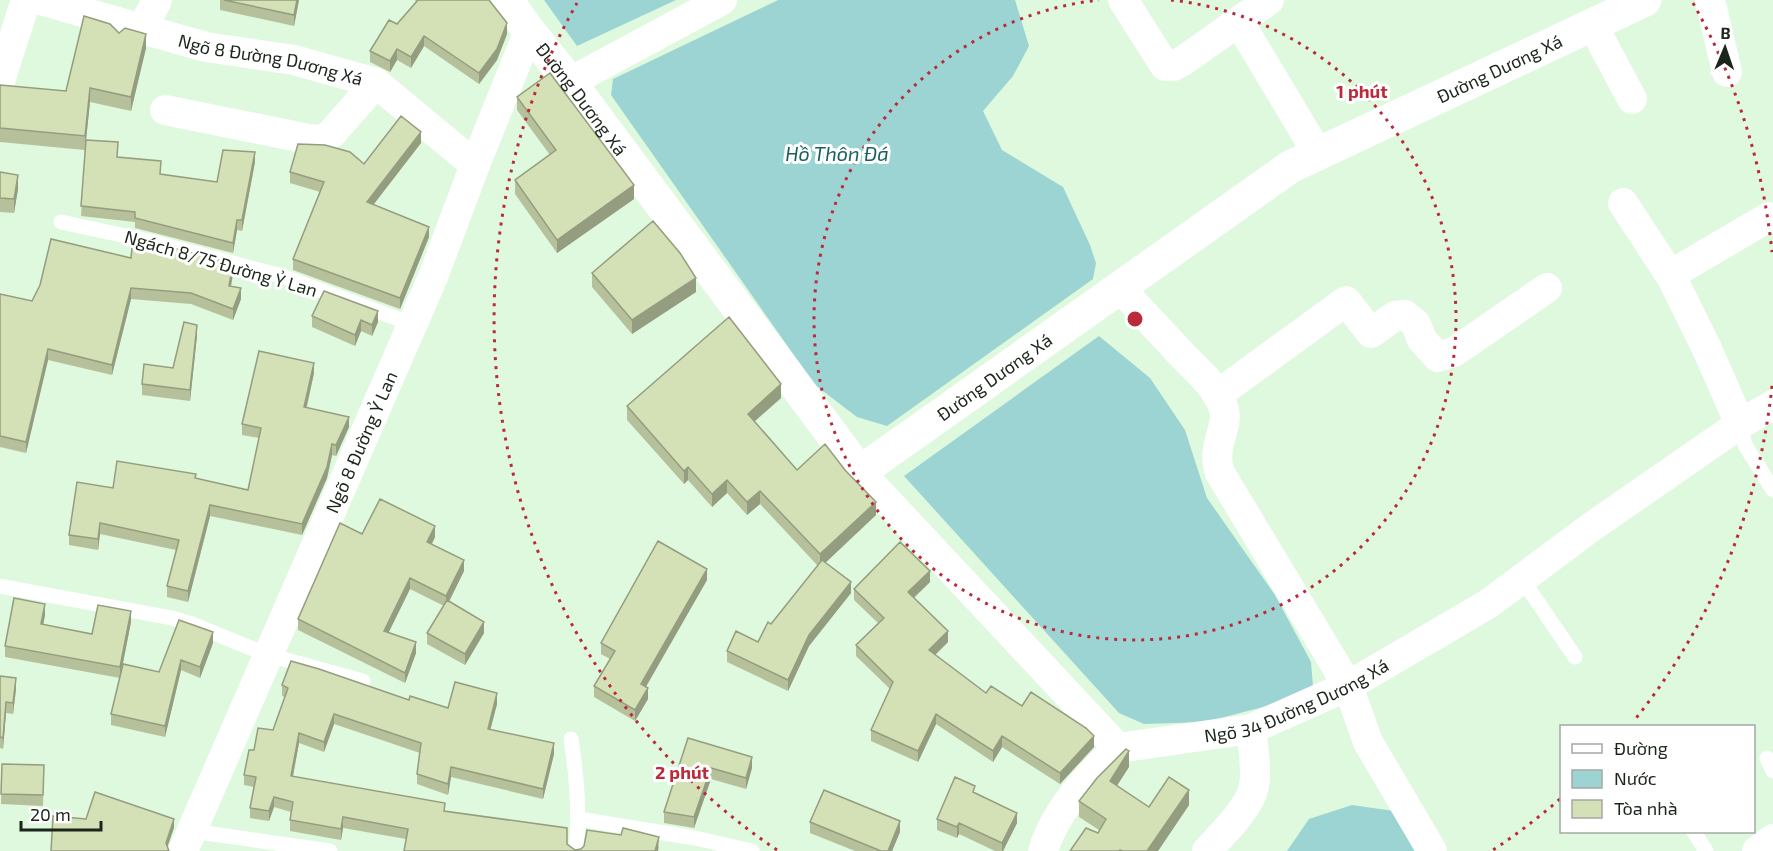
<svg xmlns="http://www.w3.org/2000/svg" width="1773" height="851" font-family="'Exo 2',sans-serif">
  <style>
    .water { fill: #9cd4d3 }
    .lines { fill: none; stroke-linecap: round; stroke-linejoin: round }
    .service { stroke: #fff; stroke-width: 15 }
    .minor { stroke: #fff; stroke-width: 30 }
    .tertiary { stroke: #fff; stroke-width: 33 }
    .wall { fill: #b6c19c }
    .shaded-wall { fill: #949d7f }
    .building { fill: #d4e0b5; stroke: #949d7f; stroke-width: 1.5 }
    .ring { fill: none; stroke: #bb2a39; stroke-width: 3; stroke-dasharray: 3 6 }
    .labels { text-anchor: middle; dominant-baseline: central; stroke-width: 6; stroke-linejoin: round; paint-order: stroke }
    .street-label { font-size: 18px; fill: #1b251b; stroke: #fff }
    .water-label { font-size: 20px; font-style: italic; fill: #166261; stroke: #fff }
    .centre { fill: #bb2a39; stroke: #fff; stroke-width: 3 }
    .ring-label { font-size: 18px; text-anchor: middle; font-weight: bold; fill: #bb2a39; stroke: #fff; stroke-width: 6; stroke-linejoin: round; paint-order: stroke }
  </style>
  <rect width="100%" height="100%" fill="#def9dd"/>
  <path class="water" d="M544 0H676L577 46Z
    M778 0H1015L1029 46 1013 76 983 111 1002 150 1063 187 1090 245 1096 263 1093 279 887 426 857 417 815 385 611 95 613 79Z
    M1099 336 1150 378 1185 430 1207 498 1275 595 1311 662 1313 686 1286 701 1205 722 1144 724 1119 713 904 476Z
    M1352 805 1394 811 1415 851H1287L1309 819Z"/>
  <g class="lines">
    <path class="service" d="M61 222 149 241 282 276 412 324
      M1740 424 1745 445 1773 490
      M1522 579 1575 657
      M0 586 172 618 192 624 268 655 363 681
      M571 739C577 777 580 812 576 851
      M1767 758 1773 771
      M579 819 695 838 752 851
      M192 831 330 851
      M1694 832 1706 851"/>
    <g class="minor">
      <path d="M41 0 142 29"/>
      <path id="s1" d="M157 0 142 29 206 47 294 60 376 83 475 165"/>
      <path d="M1123 0 1165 66H1173L1183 61 1269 0"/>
      <path d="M1710 0 1727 72"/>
      <path d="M1239 22 1318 154"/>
      <path d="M1592 24 1632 99"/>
      <path d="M0 81 26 0"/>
      <path d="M570 82 722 0"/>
      <path d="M165 110 309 139 321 140 331 134 376 83"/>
      <path d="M1623 203 1672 278"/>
      <path d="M1120 288C1141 311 1162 333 1183 356 1197 370 1216 386 1223 406 1231 427 1210 445 1220 473L1348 686 1368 742 1432 851"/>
      <path d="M1217 395 1346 301 1371 333 1395 316 1405 315 1416 324 1422 340 1438 357 1454 352 1547 288"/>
      <path d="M1740 424 1707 349 1672 278 1675 272 1769 217"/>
      <path id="s2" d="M860 472 1118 748 1251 729 1348 686 1488 604 1590 528 1740 424 1773 405"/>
      <path id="s3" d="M183 851 433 277 475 165 529 31"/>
      <path d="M1043 851C1055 811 1088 775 1118 748"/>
      <path d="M1207 851C1222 834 1250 808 1254 786 1257 768 1253 747 1251 729"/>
      <path d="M1757 851 1773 839"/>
    </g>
    <path class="tertiary" id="s4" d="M507 0 529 31 570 82 860 472 1290 167 1645 0"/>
  </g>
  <path class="wall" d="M220 0H299L294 26 220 10Z
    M415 0H489L507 34 497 60 479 84 424 46 411 68 397 60 390 72 370 62V51L397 24 416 2Z
    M119 33 146 48 131 111 90 102 86 140 118 157 160 174 217 182 255 162 242 231 237 230 233 253 135 228V222L81 216 85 150 0 142V85L66 91Z
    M517 97 634 199 557 253 515 194V180L550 155 517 110Z
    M421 143 373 205 429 237 400 309 293 270V259L320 192 290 183V172L364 164Z
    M0 172 18 189 14 213 0 212Z
    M131 258 233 274 231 286 241 299 233 320 191 304 131 299 112 375 48 360 26 453 0 447V294L32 301Z
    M592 273 696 292 632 334 592 287Z
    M312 316 378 322 372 336 361 331 355 346 312 327Z
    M197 336 190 401 142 395V384L173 368Z
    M314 373 307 407 349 427 336 456 332 455 327 478 302 535 210 516 188 602 167 597V586L176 550 100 534 98 550 69 545V535L113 488 196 478 248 490 259 438 242 435V424Z
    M781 398 754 422 797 470 876 515 825 562 851 593 809 646 788 691 727 662V651L758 642 771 624 818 566 760 504 747 515 727 493 712 507 688 480 684 484 627 420V406Z
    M362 534 435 537 432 544 464 571 449 602 484 633 465 665 427 644V633L444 606 410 589 388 633 416 653 405 683 298 630V619Z
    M707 580 646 687 648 699 635 721 594 697V686L610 659 601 654V643Z
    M930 582 914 598 948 642 935 655 986 693 1022 706 1094 747 1060 784 1002 747 993 762 936 724 918 762 871 741V730L890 689 856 656V645L878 623 854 600V589Z
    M45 615 43 625 92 634 131 622 122 668 159 672 213 643 200 678 181 670 165 737 111 725V714L120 678 5 657V646Z
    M0 676 16 689 13 714 6 713 3 749 0 748Z
    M282 685 409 700 448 708 497 704 490 729 554 754 543 799 451 777 448 795 417 784V774L420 753 334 724 324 752 299 743 293 776 445 812 567 844 575 850 659 847 658 851H404L406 839 343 828 341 840 290 831V820L291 812 274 807 269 821 250 818V808L254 787 244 785V775L254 750 273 730 285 697 282 696Z
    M688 738 752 768 746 789 711 779 694 828 664 823V812Z
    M2 764 44 765 43 806 1 804Z
    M1129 767 1117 786 1149 807 1189 805 1158 851H1070L1098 833 1099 830 1079 817V801Z
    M975 793 1017 823 1003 851H995L959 834 957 838 937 830V819Z
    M810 822 900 832 892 851H855L810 833Z"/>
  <path class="shaded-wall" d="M297 0H299L294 26V15Z
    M507 23V34L497 60 479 84V73Z
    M146 34V48L131 111V97Z
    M424 36V46L411 68V57Z
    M397 49V60L390 72V61Z
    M90 88V102L85 150V136Z
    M421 132V143L367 213V202Z
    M255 152V162L242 231V220Z
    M18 175V189L14 213V199Z
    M634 185V199L557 253V240Z
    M237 220V230L233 253V243Z
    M429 227V237L400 309V298Z
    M233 264V274L229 296V286Z
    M696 278V292L632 334V320Z
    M131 288V299L112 375V365Z
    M241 288V299L233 320V309Z
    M378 311V322L372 336V325Z
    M361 320V331L355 346V335Z
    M197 325V336L190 401V390Z
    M48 349V360L26 453V442Z
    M314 363V373L304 417V407Z
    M781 384V398L748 427V414Z
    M349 417V427L336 456V445Z
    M332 444V455L327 478 302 535V524Z
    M688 467V480L684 484V471Z
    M727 480V493L712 507V494Z
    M760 491V504L747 515V502Z
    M876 502V515L820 568V554Z
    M210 505V516L188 602V591Z
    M100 523V534L98 550V539Z
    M435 526V537L427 553V542Z
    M464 560V571L446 607V596Z
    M707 569V580L641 695V684Z
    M930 571V582L908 603V592Z
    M410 578V589L384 642V631Z
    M851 582V593L809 646 788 691V680L809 635Z
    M45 604V615L41 635V624Z
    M131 611V622L120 678V667Z
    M484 622V633L465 665V654Z
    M948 631V642L929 661V650Z
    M213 632V643L200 678V667Z
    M416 642V653L405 683V673Z
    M181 660V670L165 737V726Z
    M16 678V689L13 714V703Z
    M648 688V699L635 721V710Z
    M497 693V704L488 739V729Z
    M6 702V713L3 749V738Z
    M334 714V724L324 752V742Z
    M936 714V724L918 762V751Z
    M299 733V743L291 786V776Z
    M1002 736V747L993 762V751Z
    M1094 736V747L1060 784V773Z
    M554 743V754L543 799V789Z
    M1129 751V767L1110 796V781Z
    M752 757V768L746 789V778Z
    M451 767V777L448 795V784Z
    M711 768V779L694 828V817Z
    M1189 790V805L1158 851H1147Z
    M274 797V807L269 821V811Z
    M1017 813V823L1003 851H1002V843Z
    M343 817V828L341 840V829Z
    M174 819V828L166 851V843Z
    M900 821V832L892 851H888Z
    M959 823V834L957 838V827Z
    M659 837 658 851H655Z"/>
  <path class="building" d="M224 0H297L294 15Z
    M418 0H489L507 23 497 49 479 73 424 36 411 57 397 49 390 61 370 51 389 20 397 24Z
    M84 16 110 24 119 33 125 28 146 34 131 97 90 88 85 136 0 128V85L66 91Z
    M550 73 634 185 557 240 515 180 556 150 517 97Z
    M401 116 421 132 367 202 429 227 400 298 293 259 324 182 290 172 298 144 325 145 350 152 364 164Z
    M86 140 118 142 117 157 161 161 160 174 217 182 223 150 255 152 242 220H237L233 243 135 218V212L81 206Z
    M0 172 18 175 14 199 0 198Z
    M653 221 680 253 696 278 632 320 592 273Z
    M133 237 233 264 229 286 241 288 233 309 191 293 131 288 112 365 48 349 26 442 0 436V294L32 301 40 285 51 239 131 258Z
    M324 291 378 311 372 325 361 320 355 335 312 316Z
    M729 317 781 384 748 414 797 470 825 444 845 470 876 502 820 554 760 491 747 502 727 480 712 494 688 467 684 471 627 406Z
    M184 322 197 325 190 390 142 384 144 364 173 368Z
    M259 351 314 363 304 407 349 417 336 445 332 444 327 467 302 524 210 505 188 591 167 586 179 540 100 523 98 539 69 535 77 482 113 488 117 461 196 474 195 478 248 490 261 428 242 424Z
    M380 499 435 526 427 542 464 560 446 596 410 578 384 631 416 642 405 673 298 619 340 523 362 534Z
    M658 541 707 569 641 684 648 688 635 710 594 686 615 651 601 643Z
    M900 542 930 571 908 592 948 631 929 650 986 693 991 686 1022 706 1031 692 1086 728 1094 736 1060 773 1002 736 993 751 936 714 918 751 871 730 893 682 856 645 884 618 854 589Z
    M822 560 851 582 809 635 788 680 727 651 736 631 758 642 768 622 771 624Z
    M14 598 45 604 41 624 92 634 98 605 131 611 120 667 5 646Z
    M447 600 484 622 465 654 427 633Z
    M179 620 213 632 200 667 181 660 165 726 111 714 123 664 159 672Z
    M291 661 319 669 409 700 410 696 448 708 455 682 497 693 488 729 554 743 543 789 451 767 448 784 417 774 421 743 334 714 324 742 299 733 291 776 445 803 444 811 567 828V844L575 850 581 849 584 846 587 830 621 835 623 828 659 837 655 851H404L408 829 343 817 341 829 290 820 293 802 274 797 269 811 250 808 256 777 244 775 249 750H254L258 728 273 730 288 688 282 685Z
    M0 676 16 678 13 703 6 702 3 738 0 737Z
    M688 738 752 757 746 778 711 768 694 817 664 812Z
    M1126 749 1129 751 1110 781 1149 807 1169 777 1189 790 1147 851H1122L1120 850 1119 851H1070L1086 828 1098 833 1106 819 1079 801 1097 778Z
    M2 764 44 765 43 795 1 794Z
    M955 777 975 786 973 792 1017 813 1002 843 959 823 957 827 937 819Z
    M824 790 900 821 888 851H881L810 822Z
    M95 792 174 819 166 843 169 851H51L53 816 86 819Z"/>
  <g class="ring">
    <path d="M1171 0A321 321 0 1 1 1099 0"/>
    <path d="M1772 386A641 641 0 0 1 1633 722M1560 799A641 641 0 0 1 1493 850M777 850A641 641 0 0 1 577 3M1693 3A641 641 0 0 1 1772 252"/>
  </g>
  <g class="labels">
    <g class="street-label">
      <text stroke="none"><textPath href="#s1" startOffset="165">Ngõ 8 Đường Dương Xá</textPath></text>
      <text stroke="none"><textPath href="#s4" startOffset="1348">Đường Dương Xá</textPath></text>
      <text stroke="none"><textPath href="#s4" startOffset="124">Đường Dương Xá</textPath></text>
      <text transform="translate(221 263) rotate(16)">Ngách 8/75 Đường Ỷ Lan</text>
      <text stroke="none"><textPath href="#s4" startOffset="754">Đường Dương Xá</textPath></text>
      <text stroke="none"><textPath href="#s3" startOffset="446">Ngõ 8 Đường Ỷ Lan</textPath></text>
      <text stroke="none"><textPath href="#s2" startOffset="564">Ngõ 34 Đường Dương Xá</textPath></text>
    </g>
    <g class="water-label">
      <text x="837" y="153">Hồ Thôn Đá</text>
    </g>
  </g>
  <circle cx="1135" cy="319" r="9" class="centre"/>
  <g class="ring-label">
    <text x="1362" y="98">1 phút</text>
    <text x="682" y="779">2 phút</text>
  </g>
  <rect x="1560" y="725" width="195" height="108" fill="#ffffff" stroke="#a4a8a4" stroke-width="1.5"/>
  <rect x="1572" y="744" width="30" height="9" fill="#ffffff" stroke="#a4a8a4" stroke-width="1.5"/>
  <text x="1614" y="755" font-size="18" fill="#1b251b">Đường</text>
  <rect x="1572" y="770" width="30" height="18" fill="#9cd4d3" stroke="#a4a8a4" stroke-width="1.5"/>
  <text x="1614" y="785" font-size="18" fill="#1b251b">Nước</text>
  <rect x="1572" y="800" width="30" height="18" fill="#d4e0b5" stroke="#a4a8a4" stroke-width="1.5"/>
  <text x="1614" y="815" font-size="18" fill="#1b251b">Tòa nhà</text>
  <g transform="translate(1725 48) rotate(2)" stroke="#ffffff" stroke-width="4.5" paint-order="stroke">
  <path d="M0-4.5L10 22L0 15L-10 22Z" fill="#1b251b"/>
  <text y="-9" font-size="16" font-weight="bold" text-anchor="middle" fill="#1b251b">B</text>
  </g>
  <path d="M21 821v9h80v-9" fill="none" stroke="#1b251b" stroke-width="3"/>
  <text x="30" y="821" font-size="18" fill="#1b251b" stroke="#ffffff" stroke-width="4.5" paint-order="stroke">20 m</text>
</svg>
